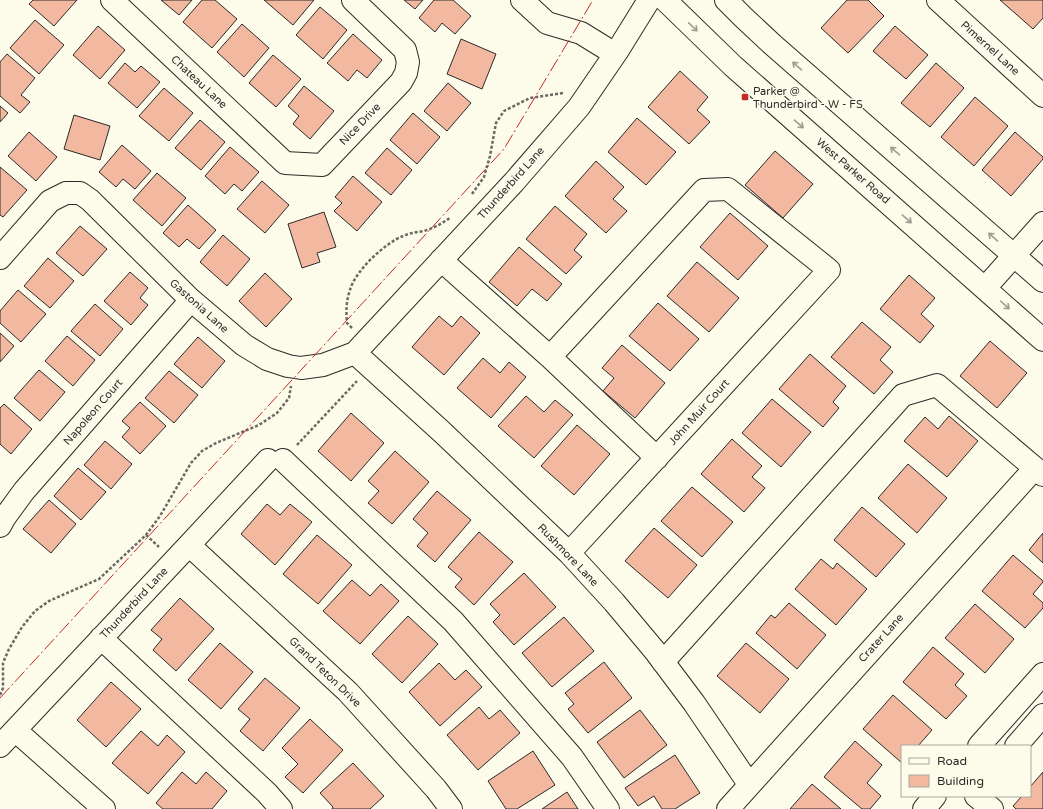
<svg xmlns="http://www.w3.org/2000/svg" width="1043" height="809" font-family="'Varela Round',sans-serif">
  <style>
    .building { fill: #f2b8a0; stroke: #2b2b2b }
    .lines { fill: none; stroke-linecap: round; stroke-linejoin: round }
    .minor-casing { stroke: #2b2b2b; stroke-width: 24 }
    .major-casing { stroke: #2b2b2b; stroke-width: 24 }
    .path { stroke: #6a6964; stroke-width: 2.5; stroke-dasharray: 3 2; stroke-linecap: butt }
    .minor { stroke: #fdfbea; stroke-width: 22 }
    .major { stroke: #fdfbea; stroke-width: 22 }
    .power { stroke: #c62828; stroke-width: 1; stroke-dasharray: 14 3 2 3; stroke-linecap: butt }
    .oneway { stroke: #9e9d94 }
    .poi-dot { fill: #c62828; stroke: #fdfbea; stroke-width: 1.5 }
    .labels { text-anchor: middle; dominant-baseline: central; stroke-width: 3; stroke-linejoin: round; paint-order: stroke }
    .street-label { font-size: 11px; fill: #2b2b2b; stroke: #fdfbea }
    .poi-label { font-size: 11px; fill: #2b2b2b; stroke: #fdfbea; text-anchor: start }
  </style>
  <rect width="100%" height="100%" fill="#fdfbea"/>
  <path class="building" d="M33 0H77L54 26 29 4Z
    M161 0H192L179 15Z
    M202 0H215L237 19 212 48 183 22Z
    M264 0H314L293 25Z
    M404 0H423L415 9Z
    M434 0H453L471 16 455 34 442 23 435 32 419 18Z
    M847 0H868L884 16 848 53 821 28Z
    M1000 0H1043V18L1033 29Z
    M320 7 347 30 323 59 296 35Z
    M35 20 64 45 39 74 10 48Z
    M242 24 269 48 244 77 217 52Z
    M98 26 125 50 100 79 73 55Z
    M895 26 928 55 906 79 873 51Z
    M353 34 382 60 367 78 357 70 348 81 327 63Z
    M461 39 496 54 482 89 447 74Z
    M7 54 35 78 21 95 30 102 20 113 0 96V62Z
    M273 55 301 79 276 107 249 83Z
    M125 63 135 72 141 66 160 82 137 108 108 83Z
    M936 63 964 88 930 127 901 103Z
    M680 71 708 97 697 110 710 122 689 144 648 107Z
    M448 83 471 103 447 131 424 111Z
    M304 86 334 111 310 139 293 124 299 116 288 106Z
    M164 88 193 113 169 141 139 116Z
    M975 97 1008 126 974 166 941 137Z
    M0 106 8 113 0 122Z
    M413 113 440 137 417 164 390 140Z
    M74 115 110 126 100 160 64 149Z
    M637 118 676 152 646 185 608 152Z
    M200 120 225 142 201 170 175 148Z
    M29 132 57 157 36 181 8 156Z
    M1015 132 1043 157V159L1011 196 982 170Z
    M122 145 151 171 135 189 123 179 116 187 99 172Z
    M230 147 259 172 242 191 234 184 225 194 205 176Z
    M387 148 412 170 391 195 365 173Z
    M775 151 813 184 783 218 745 185Z
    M596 161 624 187 613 199 627 211 606 233 565 196Z
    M0 167 27 190 3 217 0 215Z
    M157 173 186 198 162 226 133 200Z
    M353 176 382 202 357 231 334 211 342 203 335 197Z
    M262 181 289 205 265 233 237 209Z
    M188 205 216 230 199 249 187 239 179 247 163 233Z
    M555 206 587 234 574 250 582 257 566 274 526 239Z
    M324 212 336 247 317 253 320 262 302 268 288 224Z
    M730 213 768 246 738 280 700 247Z
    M80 226 107 249 83 276 56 253Z
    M223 235 250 259 227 286 200 262Z
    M519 247 562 284 547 301 532 289 517 306 489 282Z
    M48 258 74 281 50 308 24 286Z
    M697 262 739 298 709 332 667 296Z
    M130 272 148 288 140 298 148 305 131 325 104 301Z
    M265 273 292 299 266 327 239 301Z
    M909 275 935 298 921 314 934 326 920 343 880 309Z
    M18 290 46 314 21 342 0 323V311Z
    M658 303 699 339 670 371 629 336Z
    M95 304 123 329 100 356 71 331Z
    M439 316 452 327 461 316 480 333 444 375 412 347Z
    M862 322 891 347 880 360 893 372 874 394 831 357Z
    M0 333 14 346 0 362Z
    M67 336 95 360 73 386 45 361Z
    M198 337 225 361 202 388 174 364Z
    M990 341 1027 373 997 408 960 376Z
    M622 345 665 383 635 418 603 391 614 378 602 368Z
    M810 354 846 386 833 402 839 408 823 427 779 389Z
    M483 358 500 373 509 362 526 377 491 418 457 388Z
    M39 370 65 392 40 421 14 398Z
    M169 371 198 395 174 423 145 398Z
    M526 396 544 412 555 400 573 415 534 458 498 426Z
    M772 399 811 432 781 467 742 433Z
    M140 402 166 426 140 454 122 437 130 428 122 421Z
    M4 404 32 429 11 454 0 444V408Z
    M351 413 384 443 351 481 318 451Z
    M949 416 978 441 947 477 904 441 925 417 938 429Z
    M577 425 610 454 574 495 541 466Z
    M732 439 762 466 752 477 765 488 744 512 701 474Z
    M105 441 132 464 111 489 84 465Z
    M395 451 429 482 392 524 368 503 379 491 368 481Z
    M908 464 947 498 917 533 878 498Z
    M78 468 106 492 81 520 54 496Z
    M692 487 733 522 702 557 661 521Z
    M437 491 471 520 435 562 417 546 428 533 413 519Z
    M49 500 76 524 51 553 23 529Z
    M267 504 280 515 290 504 312 522 275 565 241 534Z
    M862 507 905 544 876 577 834 540Z
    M654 528 697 565 668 598 625 561Z
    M479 532 513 562 474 605 455 587 462 579 448 567Z
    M1043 533V563L1029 550Z
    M317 535 352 565 318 604 283 574Z
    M1013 555 1043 581V582L1033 594 1043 603V608L1025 628 982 591Z
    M821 559 833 569 837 563 867 589 836 625 795 589Z
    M524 573 556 607 514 645 493 622 500 615 490 604Z
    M352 580 370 596 381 584 399 601 360 644 323 611Z
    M180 598 214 629 176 671 153 650 162 639 151 630Z
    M789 603 826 635 797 669 756 633 771 615 775 618Z
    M975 604 1014 639 985 673 945 638Z
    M408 616 438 644 402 683 372 654Z
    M564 617 594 651 552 687 522 653Z
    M220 643 253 672 221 709 188 680Z
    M746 643 789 679 760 713 717 676Z
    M933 647 964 674 955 685 967 696 946 719 903 682Z
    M604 662 632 698 588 733 568 709 574 704 565 693Z
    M439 663 455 680 466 670 482 687 440 726 409 692Z
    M265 678 300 708 263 751 240 731 250 719 238 709Z
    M111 682 141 709 106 747 77 720Z
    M893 695 932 730 918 746H902V763L863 729Z
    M479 707 489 719 500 710 520 733 478 770 447 735Z
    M640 710 667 745 624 778 597 742Z
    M310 719 343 750 303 793 285 777 298 764 282 748Z
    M141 731 158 746 167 735 185 752 148 794 112 763Z
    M855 741 882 765 867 783 881 796 870 809H862L824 777Z
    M533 751 555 785 517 809H506L488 781Z
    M675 755 700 793 675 809H662L654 796 638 806 625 788Z
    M353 763 384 796 370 809H332L333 807 320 793Z
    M182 772 196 784 206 772 227 791 212 809H163L156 803Z
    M1043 772V809H1016L1013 806 1022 796H1030V787Z
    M812 784 841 809H790Z
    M567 792 578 809H542Z"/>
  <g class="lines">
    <defs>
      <path id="minor" d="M112 0 285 163 322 165 401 82 406 73 408 62 405 50 353 0
        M522 0 547 23 581 33 615 54
        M938 0 1043 96
        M0 258 50 201 66 193H80L90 200 191 300 244 345 267 359 288 366 301 368 323 365 355 353 514 182 579 107 618 50 649 0
        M441 260 550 357 657 458
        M985 288 1043 223
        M355 353 442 432 569 553 614 602 655 651 694 703 749 784
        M550 357 704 190 728 189 829 270 569 553
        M283 460 453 621 572 757 608 809
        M0 526 5 517 24 491 191 300
        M189 545 348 692 436 789 451 809
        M101 638 267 793 281 809
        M663 662 903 395 937 385 1043 475
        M15 730 104 809
        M0 746 189 545 268 460
        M979 746 1043 674
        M1016 746 1043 715
        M976 796 992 809
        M728 809 1035 468
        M924 809 935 796"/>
      <path id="major" d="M665 0 733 66 1043 340
        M726 0 743 17 773 45 1043 281"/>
    </defs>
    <use href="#minor" class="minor-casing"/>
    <use href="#major" class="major-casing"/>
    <path class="path" d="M472 194 484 177 490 156 496 123 504 111 530 98 563 93
      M352 328 347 323C346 312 346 301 350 290 355 271 385 243 403 236 410 233 417 232 424 231 434 228 443 223 451 217
      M297 445 357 381
      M146 535 159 547
      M0 695 3 688V663L9 649 22 627 35 611 49 601 99 579 146 535 160 516 191 463 202 451 216 443 259 425 277 413 289 398 291 386"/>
    <use href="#minor" class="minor"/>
    <use href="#major" class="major"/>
    <path class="power" d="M0 698 504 149 593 0"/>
  </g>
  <defs><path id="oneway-shaft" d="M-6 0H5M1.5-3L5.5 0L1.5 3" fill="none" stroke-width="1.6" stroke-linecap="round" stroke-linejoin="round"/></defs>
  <g class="oneway">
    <use href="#oneway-shaft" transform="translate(693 27) rotate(44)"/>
    <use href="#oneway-shaft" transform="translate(797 66) rotate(-139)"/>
    <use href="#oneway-shaft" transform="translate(799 124) rotate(41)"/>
    <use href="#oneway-shaft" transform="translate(895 151) rotate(-139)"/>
    <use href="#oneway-shaft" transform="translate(907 219) rotate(41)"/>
    <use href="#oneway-shaft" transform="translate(993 237) rotate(-139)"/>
    <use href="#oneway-shaft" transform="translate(1005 305) rotate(42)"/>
  </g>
  <rect class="poi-dot" x="741" y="93" width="8" height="8" rx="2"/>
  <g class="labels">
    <g class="street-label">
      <text transform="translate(990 48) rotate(42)">Pimernel Lane</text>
      <text transform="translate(199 82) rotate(43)">Chateau Lane</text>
      <text transform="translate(360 124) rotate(-46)">Nice Drive</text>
      <text transform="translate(853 171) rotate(41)">West Parker Road</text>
      <text transform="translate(511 183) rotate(-48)">Thunderbird Lane</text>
      <text transform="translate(199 306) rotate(42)">Gastonia Lane</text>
      <text transform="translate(93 412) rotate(-49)">Napoleon Court</text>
      <text transform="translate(699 412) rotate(-48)">John Muir Court</text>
      <text transform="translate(568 555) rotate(46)">Rushmore Lane</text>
      <text transform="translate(134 603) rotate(-47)">Thunderbird Lane</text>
      <text transform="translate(881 638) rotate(-48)">Crater Lane</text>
      <text transform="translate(325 672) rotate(44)">Grand Teton Drive</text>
    </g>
    <g class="poi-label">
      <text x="753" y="91">Parker @<tspan x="753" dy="13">Thunderbird - W - FS</tspan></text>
    </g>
  </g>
  <rect x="901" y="745" width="130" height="52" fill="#fdfbea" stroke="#a9a89e"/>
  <rect x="909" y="758" width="20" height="6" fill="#fdfbea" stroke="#a9a89e"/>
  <text x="937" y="765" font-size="12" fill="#2b2b2b">Road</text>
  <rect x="909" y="775" width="20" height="12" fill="#f2b8a0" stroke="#a9a89e"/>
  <text x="937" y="785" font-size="12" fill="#2b2b2b">Building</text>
</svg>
